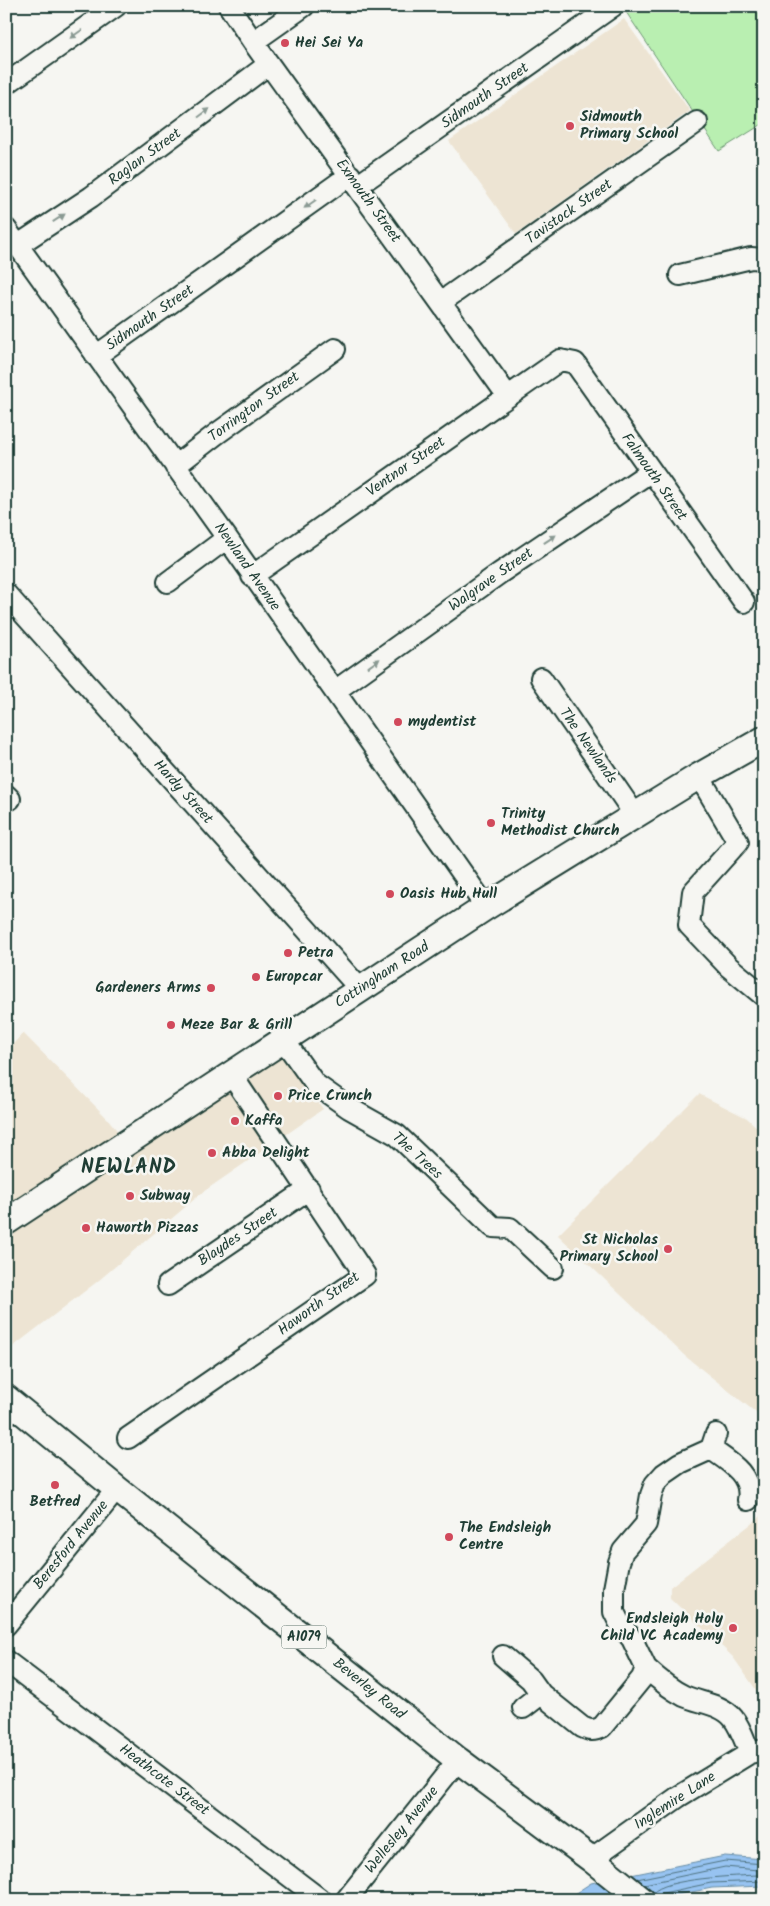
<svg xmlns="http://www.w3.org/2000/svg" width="770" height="1906" font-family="Kalam,sans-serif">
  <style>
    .built { fill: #ede4d3 }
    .green { fill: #b9efb1; stroke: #6c9672 }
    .water { fill: #97c3f1; stroke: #678da5 }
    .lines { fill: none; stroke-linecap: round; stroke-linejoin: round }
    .shore { stroke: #4f7380; stroke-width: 1 }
    .minor-casing { stroke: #1f3d34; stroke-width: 24 }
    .major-casing { stroke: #1f3d34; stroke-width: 29 }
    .minor { stroke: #f6f6f2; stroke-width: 20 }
    .major { stroke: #f6f6f2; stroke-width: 25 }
    .oneway { fill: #8a9a93 }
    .poi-dot { fill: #d1495b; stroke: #f6f6f2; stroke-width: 2 }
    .labels { text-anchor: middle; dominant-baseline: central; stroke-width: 5; stroke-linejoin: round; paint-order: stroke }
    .shield { fill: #f6f6f2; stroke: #60746d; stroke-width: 1 }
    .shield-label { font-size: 14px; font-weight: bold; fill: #1f3d34 }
    .poi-label { font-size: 15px; font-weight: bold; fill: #1f3d34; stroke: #f6f6f2; text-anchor: start }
    .street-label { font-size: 15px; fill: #1f3d34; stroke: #f6f6f2 }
    .district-label { font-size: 20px; font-weight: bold; letter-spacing: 1px; fill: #1f3d34; stroke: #f6f6f2 }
  </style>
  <rect width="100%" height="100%" fill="#f6f6f2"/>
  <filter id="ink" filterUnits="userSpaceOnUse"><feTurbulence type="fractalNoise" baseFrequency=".02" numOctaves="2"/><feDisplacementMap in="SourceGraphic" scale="10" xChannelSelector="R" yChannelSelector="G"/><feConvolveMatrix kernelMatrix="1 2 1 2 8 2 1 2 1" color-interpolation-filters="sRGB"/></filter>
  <g filter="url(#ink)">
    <path class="built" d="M624 19 690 111 516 234 449 141Z
      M23 1033 108 1119 133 1151 285 1055 323 1109 203 1192 98 1281 6 1352V1052Z
      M699 1094 747 1118 764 1134V1419L685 1356 558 1235Z
      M764 1514V1701L733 1657 670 1598V1587Z"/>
    <path class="green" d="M622 6H764V123L719 151Z"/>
    <path class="water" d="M725 1856 764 1859V1886L712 1888 651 1900H565L591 1883Z"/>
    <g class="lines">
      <path class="shore" d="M637 1879 725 1861 764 1864
        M644 1884 725 1867 758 1870 760 1872 758 1875C738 1876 664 1878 653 1893
        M658 1900 659 1895 663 1893 711 1883 764 1881"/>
      <defs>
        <path id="minor" d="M229 6 253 42 507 395
          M253 42 304 6
          M6 84 116 6
          M357 186 613 6
          M6 229 227 538 486 907
          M18 245 91 197 269 64
          M680 275 751 258 764 259
          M441 302 697 122
          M96 356 350 175
          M175 466 215 435 335 349
          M252 576 560 360 575 363 744 602
          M168 582 227 538
          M6 594 360 989
          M541 678 635 815
          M335 691 500 573 650 472
          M699 776 738 842 693 892 689 925 729 967 764 996
          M6 795 10 799
          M283 1039 315 1084 349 1108 397 1135 493 1227 510 1228 553 1268
          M168 1285 309 1189
          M716 1434 711 1449C728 1461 753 1475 748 1500
          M128 1438 365 1275 231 1074
          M6 1625 117 1489
          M503 1656 531 1680 541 1694 523 1708
          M6 1661 321 1900
          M646 1668C658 1679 670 1689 684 1696 700 1703 722 1704 733 1718 741 1728 745 1742 750 1753
          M541 1694 582 1727C590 1731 594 1731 602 1727L642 1678 646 1668 632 1639 620 1624 614 1612V1589L619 1562 623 1551 646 1524 651 1495 655 1484 664 1474 680 1463 711 1449
          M591 1859 678 1797 750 1753 764 1750
          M346 1900 458 1760"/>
        <path id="major" d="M6 1222 486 907 699 776 764 739
          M6 1398 117 1489 458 1760 591 1859 642 1900"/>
      </defs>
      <use href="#minor" class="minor-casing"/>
      <use href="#major" class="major-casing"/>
      <use href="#minor" class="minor"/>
      <use href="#major" class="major"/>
    </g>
    <defs><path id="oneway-solid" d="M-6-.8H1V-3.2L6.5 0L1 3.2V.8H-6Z" transform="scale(1.25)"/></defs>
    <g class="oneway">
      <use href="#oneway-solid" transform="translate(76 34) rotate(145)"/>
      <use href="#oneway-solid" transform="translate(204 113) rotate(-37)"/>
      <use href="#oneway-solid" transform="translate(310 204) rotate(145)"/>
      <use href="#oneway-solid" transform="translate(59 218) rotate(-33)"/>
      <use href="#oneway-solid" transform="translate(550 539) rotate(-34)"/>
      <use href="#oneway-solid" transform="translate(374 663) rotate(-36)"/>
    </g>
  </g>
  <g class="poi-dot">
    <circle cx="285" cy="43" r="5"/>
    <circle cx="570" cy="126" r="5"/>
    <circle cx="398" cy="722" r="5"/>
    <circle cx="491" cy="823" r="5"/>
    <circle cx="390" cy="894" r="5"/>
    <circle cx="288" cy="953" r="5"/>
    <circle cx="256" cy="977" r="5"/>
    <circle cx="211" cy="988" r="5"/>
    <circle cx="171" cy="1025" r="5"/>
    <circle cx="278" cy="1096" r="5"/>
    <circle cx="235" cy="1121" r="5"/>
    <circle cx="212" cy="1153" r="5"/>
    <circle cx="130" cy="1196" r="5"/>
    <circle cx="86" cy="1228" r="5"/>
    <circle cx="668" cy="1249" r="5"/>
    <circle cx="55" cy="1485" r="5"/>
    <circle cx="449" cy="1537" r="5"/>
    <circle cx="733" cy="1628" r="5"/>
  </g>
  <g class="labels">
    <rect class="shield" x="281.5" y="1625.5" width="45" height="23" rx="4"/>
    <g class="shield-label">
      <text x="304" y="1637">A1079</text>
    </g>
    <g class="poi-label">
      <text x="295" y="43">Hei Sei Ya</text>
      <text x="580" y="117">Sidmouth<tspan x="580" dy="17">Primary School</tspan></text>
      <text x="408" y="722">mydentist</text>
      <text x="501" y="814">Trinity<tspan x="501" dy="17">Methodist Church</tspan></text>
      <text x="400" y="894">Oasis Hub Hull</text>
      <text x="298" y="953">Petra</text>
      <text x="266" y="977">Europcar</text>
      <text x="201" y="988" text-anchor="end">Gardeners Arms</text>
      <text x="181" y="1025">Meze Bar &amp; Grill</text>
      <text x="288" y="1096">Price Crunch</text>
      <text x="245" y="1121">Kaffa</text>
      <text x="222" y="1153">Abba Delight</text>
      <text x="140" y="1196">Subway</text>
      <text x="96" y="1228">Haworth Pizzas</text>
      <text x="658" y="1240" text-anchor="end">St Nicholas<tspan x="658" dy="17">Primary School</tspan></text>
      <text x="55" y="1502" text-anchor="middle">Betfred</text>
      <text x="459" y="1528">The Endsleigh<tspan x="459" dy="17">Centre</tspan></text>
      <text x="723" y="1619" text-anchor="end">Endsleigh Holy<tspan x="723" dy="17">Child VC Academy</tspan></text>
    </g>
    <g class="street-label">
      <text transform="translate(485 96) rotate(-35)">Sidmouth Street</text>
      <text transform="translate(145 157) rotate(-36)">Raglan Street</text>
      <text transform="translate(368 201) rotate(54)">Exmouth Street</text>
      <text transform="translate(569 212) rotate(-35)">Tavistock Street</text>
      <text transform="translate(150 318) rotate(-35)">Sidmouth Street</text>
      <text transform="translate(254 407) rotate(-36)">Torrington Street</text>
      <text transform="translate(406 467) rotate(-35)">Ventnor Street</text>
      <text transform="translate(654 477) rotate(55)">Falmouth Street</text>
      <text transform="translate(247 567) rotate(55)">Newland Avenue</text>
      <text transform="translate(491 580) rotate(-35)">Walgrave Street</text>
      <text transform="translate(588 746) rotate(55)">The Newlands</text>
      <text transform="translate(183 792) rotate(48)">Hardy Street</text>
      <text transform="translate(382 975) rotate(-33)">Cottingham Road</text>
      <text transform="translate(417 1156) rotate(42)">The Trees</text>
      <text transform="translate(238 1237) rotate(-34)">Blaydes Street</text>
      <text transform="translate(319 1304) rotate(-36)">Haworth Street</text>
      <text transform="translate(71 1545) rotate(-51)">Beresford Avenue</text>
      <text transform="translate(369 1689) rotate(39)">Beverley Road</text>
      <text transform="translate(164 1780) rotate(37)">Heathcote Street</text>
      <text transform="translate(675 1801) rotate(-33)">Inglemire Lane</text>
      <text transform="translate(402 1830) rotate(-51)">Wellesley Avenue</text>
    </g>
    <g class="district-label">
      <text x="129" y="1168">NEWLAND</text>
    </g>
  </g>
  <rect width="770" height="1906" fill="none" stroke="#f6f6f2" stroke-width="25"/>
  <rect x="12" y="12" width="745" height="1881" fill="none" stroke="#1f3d34" stroke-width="2" filter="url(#ink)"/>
</svg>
